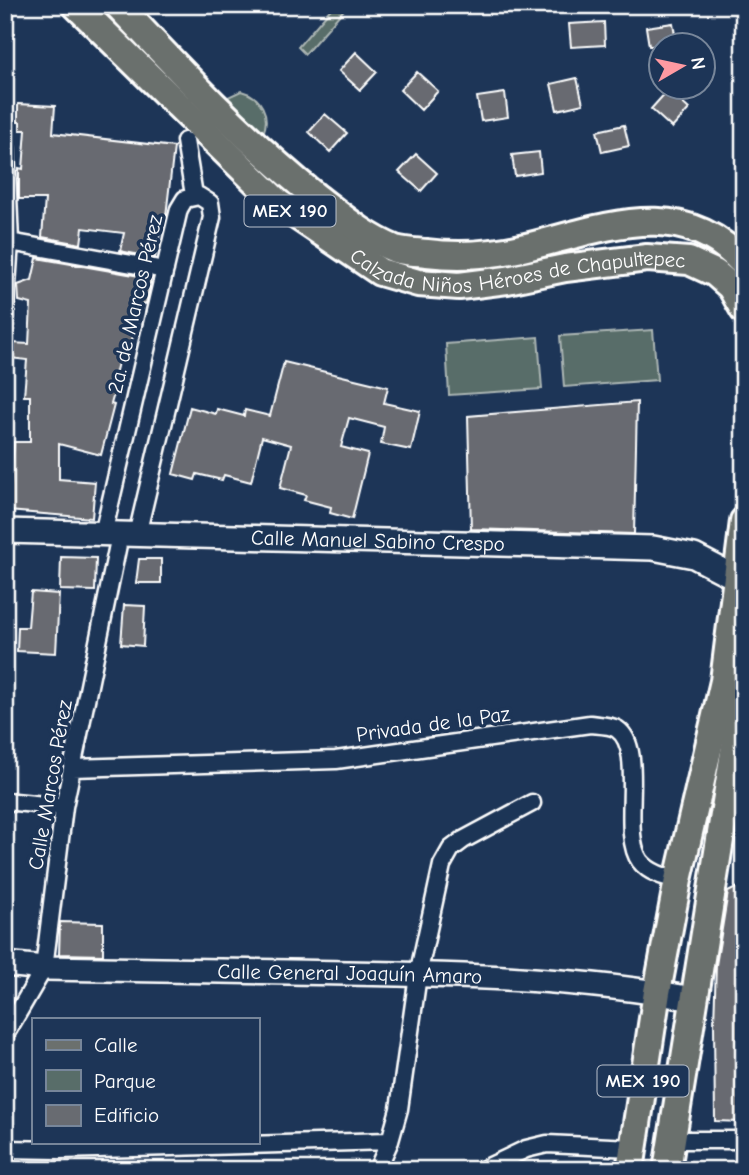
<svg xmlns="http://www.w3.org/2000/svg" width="749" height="1175" font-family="'Comic Neue',sans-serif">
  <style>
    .green { fill: #586d69; stroke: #acb6b4; stroke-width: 2 }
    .building { fill: #686b71; stroke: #fff; stroke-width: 2 }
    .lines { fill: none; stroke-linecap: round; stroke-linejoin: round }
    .street-casing { stroke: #fff; stroke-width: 21 }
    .secondary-casing { stroke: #fff; stroke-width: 28 }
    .primary-casing { stroke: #fff; stroke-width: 32 }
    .street { stroke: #1d3557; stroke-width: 16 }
    .secondary { stroke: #1d3557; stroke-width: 23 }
    .primary { stroke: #6b706d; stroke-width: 26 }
    .labels { text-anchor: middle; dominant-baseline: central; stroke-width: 7; stroke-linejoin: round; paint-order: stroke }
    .shield { fill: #1d3557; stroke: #bbc2cd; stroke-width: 2 }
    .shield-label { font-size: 19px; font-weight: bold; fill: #fff }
    .street-label { font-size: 21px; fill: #fff; stroke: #1d3557 }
  </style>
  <rect width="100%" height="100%" fill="#1d3557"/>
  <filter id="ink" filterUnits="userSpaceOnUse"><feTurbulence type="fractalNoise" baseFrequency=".0143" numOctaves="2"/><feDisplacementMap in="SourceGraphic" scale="14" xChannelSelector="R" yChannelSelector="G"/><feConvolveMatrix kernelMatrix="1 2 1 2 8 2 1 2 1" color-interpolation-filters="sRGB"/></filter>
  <g filter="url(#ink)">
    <path class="green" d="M334 5H348L305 54 298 47Z
      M241 91C261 96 271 115 263 134L226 98Z
      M653 330 657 380 564 387 560 336Z
      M538 337 542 389 449 395 446 344Z"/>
    <path class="building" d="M604 22 605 45 571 47 569 24Z
      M673 23 677 46H649L646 27Z
      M356 52 377 72 360 90 339 71Z
      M417 72 438 91 421 110 400 90Z
      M577 78 583 104 557 110 551 84Z
      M668 90 689 109 672 128 651 109Z
      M505 93 508 117 481 121 477 97Z
      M18 104 55 106 53 133 174 147 166 216H163L155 258 120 251 124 233 83 228 81 244 42 237 45 199H19V168L23 169 26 130H20V122H18Z
      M325 114 347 133 330 152 309 132Z
      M624 125 629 146 602 152 597 131Z
      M539 152 541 172 515 176 512 155Z
      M416 154 437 173 421 191 399 172Z
      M37 258 151 278 146 304 143 303 128 353 121 351 112 386 116 387 111 404 114 405 101 455 59 444V479L95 482 92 518 8 511 14 442H30V396H24L27 360 11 358 12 343 29 344 31 304 19 301 18 285 32 280Z
      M284 362 388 387 384 403 420 411 411 450 381 444 384 427 349 418 341 447 368 454 352 519 330 513 331 507 304 500 306 495 280 488 291 445 262 437 251 482 224 475 222 480 197 474 195 480 173 474 190 407 216 414 217 409 244 416 245 410 270 416Z
      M637 402 634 534 471 529 468 416Z
      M61 557 96 558 95 591 60 590Z
      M139 559H161V583H136Z
      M31 592 59 594 56 653 17 651 18 627H28Z
      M124 605 145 606 143 646 121 644Z
      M744 884V1122L715 1121 714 1023 716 965 728 892Z
      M60 922 103 923V955L59 954Z"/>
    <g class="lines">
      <defs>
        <path id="street" d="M185 141 194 195
          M10 242 165 270
          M5 315 10 242 6 148
          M103 534 179 209 185 199 199 196 210 203 212 217 137 535
          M72 768 336 760 590 724C598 725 611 725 617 729 647 749 619 832 640 861 649 873 665 877 678 880
          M5 801 64 807
          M5 1035 44 968 64 807 120 535
          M670 1140H744
          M5 1149 60 1150 390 1141
          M377 1170 390 1141 399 1109 418 975 442 865 451 849 463 840 532 803
          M482 1170 526 1149 547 1144 632 1148"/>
        <g id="secondary">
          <path id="s1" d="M5 531 653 548 694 556 744 582"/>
          <path id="s2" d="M5 964 44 968C145 970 246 972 347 973 462 975 579 978 693 999"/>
        </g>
        <g id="primary">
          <path id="s3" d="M76 5 278 203 380 272 418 283 459 286 507 280 565 268 647 258 689 261 715 273 731 287 744 310"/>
          <path d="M118 5C181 72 244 139 316 197 341 216 365 237 395 249 405 252 417 252 427 253 458 257 490 255 522 248 599 230 681 192 744 264"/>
          <path d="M630 1170 657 992 678 880 724 681 744 521"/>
          <path d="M667 1170 744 690"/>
        </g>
      </defs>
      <use href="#street" class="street-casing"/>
      <use href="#secondary" class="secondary-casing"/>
      <use href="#primary" class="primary-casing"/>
      <use href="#street" class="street"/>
      <use href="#secondary" class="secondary"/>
      <use href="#primary" class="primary"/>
    </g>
  </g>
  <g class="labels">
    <g class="shield">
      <rect x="244.5" y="195.5" width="91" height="31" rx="5"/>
      <rect x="597.5" y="1065.5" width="91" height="31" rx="5"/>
    </g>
    <g class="shield-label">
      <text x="290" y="211">MEX 190</text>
      <text x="643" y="1081">MEX 190</text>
    </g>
    <g class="street-label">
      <text stroke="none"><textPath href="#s3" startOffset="544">Calzada Niños Héroes de Chapultepec</textPath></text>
      <text transform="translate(135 304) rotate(-77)">2a. de Marcos Pérez</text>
      <text stroke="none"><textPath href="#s1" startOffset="373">Calle Manuel Sabino Crespo</textPath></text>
      <text transform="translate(433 724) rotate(-8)">Privada de la Paz</text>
      <text transform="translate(50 785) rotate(-80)">Calle Marcos Pérez</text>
      <text stroke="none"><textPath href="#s2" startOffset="345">Calle General Joaquín Amaro</textPath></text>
    </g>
  </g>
  <rect width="749" height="1175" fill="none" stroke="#1d3557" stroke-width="28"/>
  <rect x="14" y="14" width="721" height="1147" fill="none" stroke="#fff" stroke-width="2.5" filter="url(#ink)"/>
  <rect x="32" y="1018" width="228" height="126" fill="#1d3557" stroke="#77869a" stroke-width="2"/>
  <rect x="46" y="1040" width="35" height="10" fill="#6b706d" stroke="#77869a" stroke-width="2"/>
  <text x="94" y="1052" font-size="21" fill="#ffffff">Calle</text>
  <rect x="46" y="1070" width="35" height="21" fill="#586d69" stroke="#77869a" stroke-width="2"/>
  <text x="94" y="1088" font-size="21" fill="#ffffff">Parque</text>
  <rect x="46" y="1105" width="35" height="21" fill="#686b71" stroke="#77869a" stroke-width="2"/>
  <text x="94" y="1122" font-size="21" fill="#ffffff">Edificio</text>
  <g transform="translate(682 66) rotate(81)"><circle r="33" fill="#1d3557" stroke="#77869a" stroke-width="2"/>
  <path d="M0-5L12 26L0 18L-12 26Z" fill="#ff9aa2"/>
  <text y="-10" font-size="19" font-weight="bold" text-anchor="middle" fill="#ffffff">N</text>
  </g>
</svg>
